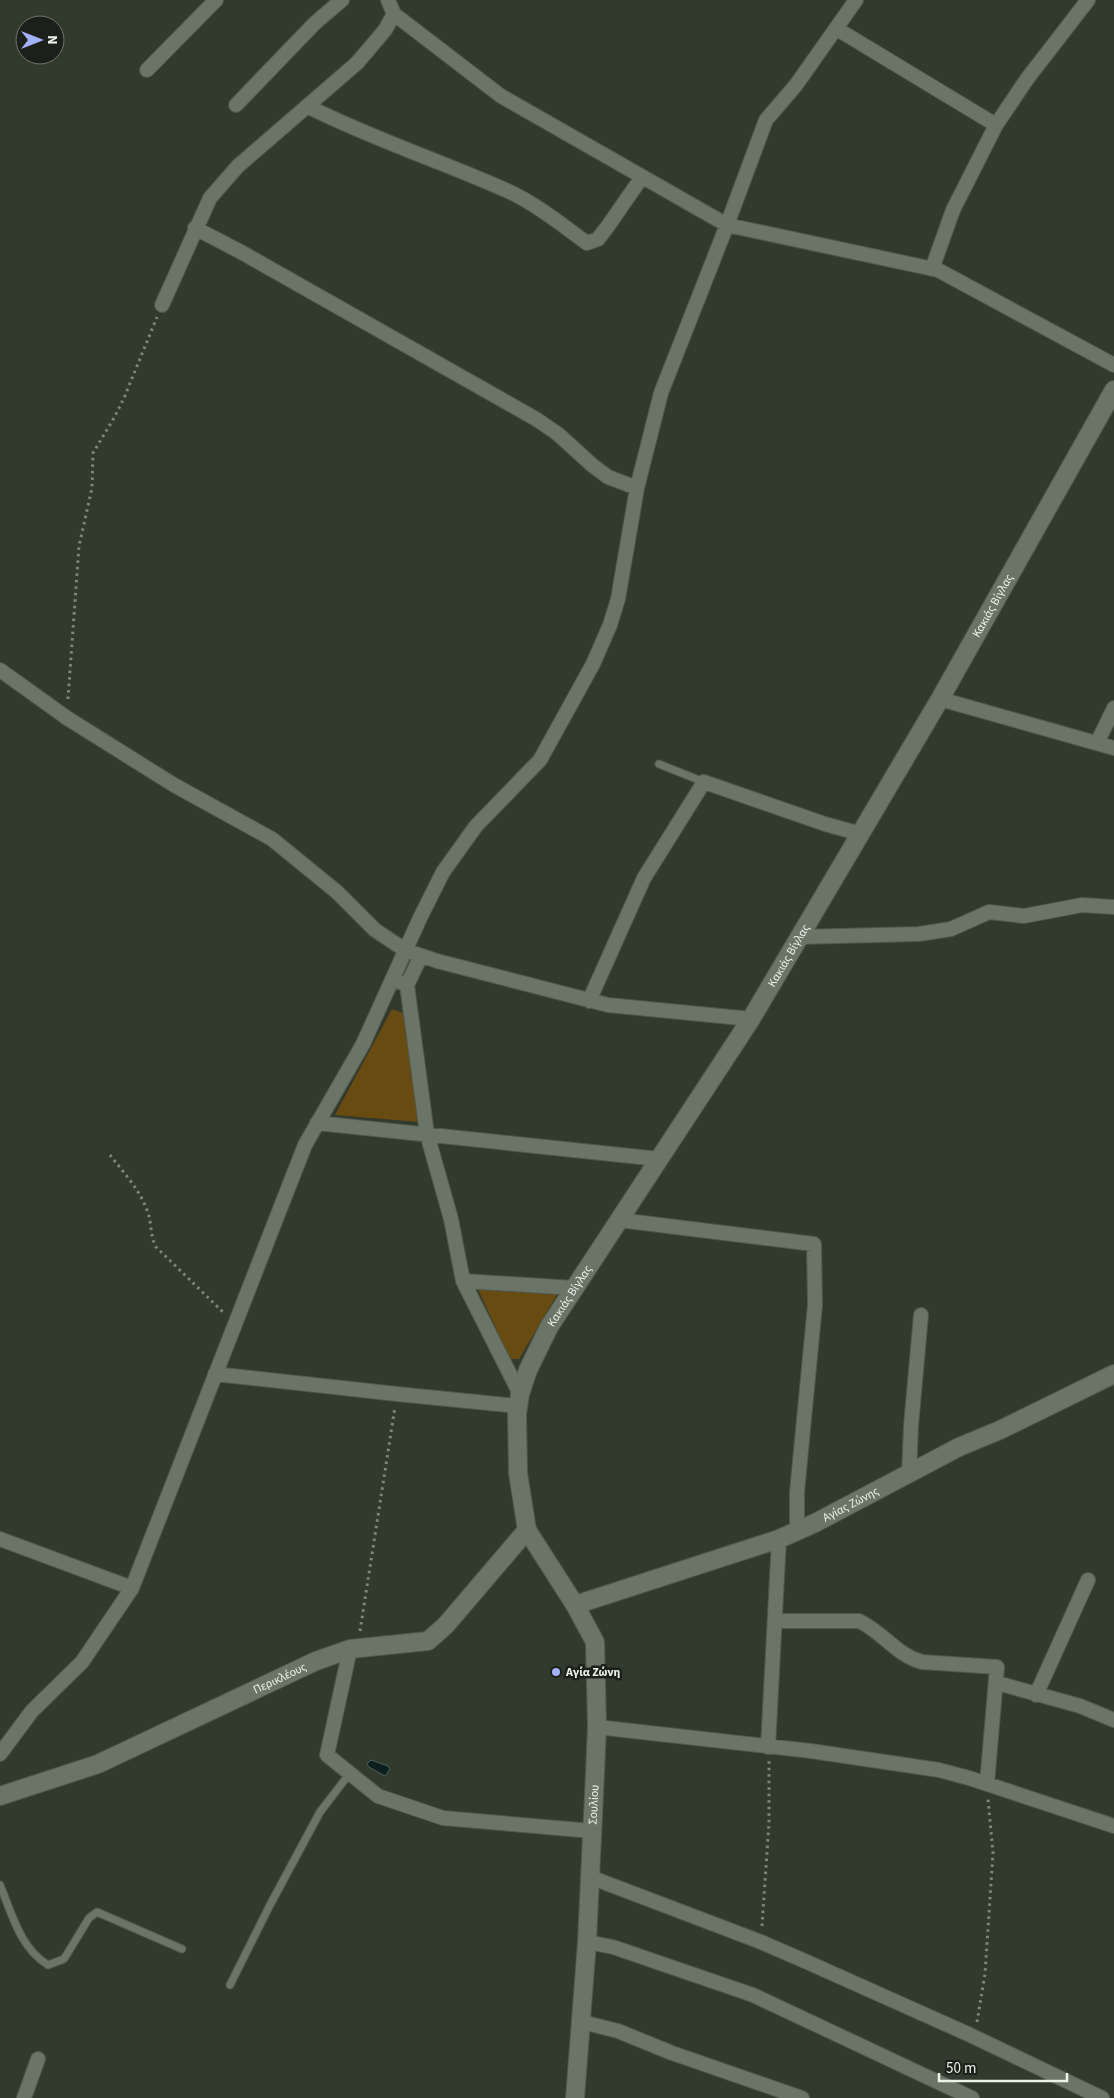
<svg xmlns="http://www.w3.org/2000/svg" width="1114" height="2098" font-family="'Source Sans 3',sans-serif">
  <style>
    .green { fill: #684b10 }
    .water { fill: #0b1f1e; stroke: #4f5e5b }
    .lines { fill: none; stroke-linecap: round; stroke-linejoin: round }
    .service-casing { stroke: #50574c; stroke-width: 9 }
    .minor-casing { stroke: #50574c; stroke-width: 16 }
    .tertiary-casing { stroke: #50574c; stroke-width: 20 }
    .path { stroke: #7f867b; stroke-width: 3; stroke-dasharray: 2.5 4; stroke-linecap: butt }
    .service { stroke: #6b7567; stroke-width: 7 }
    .minor { stroke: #6b7567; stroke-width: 14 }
    .tertiary { stroke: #6b7567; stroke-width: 18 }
    .poi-dot { fill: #a2b2fd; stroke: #1c201a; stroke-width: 2 }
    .labels { text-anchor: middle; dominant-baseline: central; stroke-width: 5; stroke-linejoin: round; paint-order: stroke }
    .street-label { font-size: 12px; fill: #edf2ea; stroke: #1c201a }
    .poi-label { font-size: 12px; font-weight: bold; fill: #edf2ea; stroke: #1c201a; text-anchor: start }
  </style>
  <rect width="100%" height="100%" fill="#313a2d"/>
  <path class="green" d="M392 1009 405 1014 419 1122 335 1115Z
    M477 1287 558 1293 519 1359H510Z"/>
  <path class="water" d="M371 1760 388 1766 390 1769 385 1776 369 1767 367 1764Z"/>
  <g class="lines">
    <defs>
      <path id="service" d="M659 764 704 782
        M0 1885C12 1914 20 1948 48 1965L64 1959 89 1918 97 1912 182 1949
        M230 1985 270 1905 320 1812 350 1773"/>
      <path id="minor" d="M388 0 394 14 501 96 727 225 938 270 1114 365
        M837 29 996 125
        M147 70 216 0
        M236 105 315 23 342 0
        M307 106C372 139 441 161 508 191 536 204 562 225 587 243L598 239 608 226 642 177
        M195 228 241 252 536 419 558 434 592 465 608 477 637 488
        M932 269 953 210 996 125 1027 79 1088 0
        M162 305 210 198 238 166 357 63 385 30 394 14
        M0 670 67 718 174 785 272 839 337 892 375 930 405 950 437 961 608 1005 751 1019
        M940 699 1114 748
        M1097 743 1114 708
        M798 937 919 934 951 929 989 912 1024 916 1082 905 1114 907
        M393 979 407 985 427 1134 451 1219 463 1281 520 1394
        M407 985 421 956
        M589 1001 644 878 704 782 825 824 861 834
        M317 1123 659 1159
        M619 1220 814 1244 815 1305 797 1492V1532
        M463 1281 574 1288
        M215 1374 397 1394 518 1406
        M909 1475 911 1426 921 1315
        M0 1539 132 1588
        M775 1621H859C883 1632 896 1655 922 1662L997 1667 987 1784
        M350 1649 327 1755 378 1796 443 1818 592 1831
        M997 1683 1080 1706 1114 1720
        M1036 1695 1088 1580
        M597 1727 811 1751 939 1770 969 1778 1114 1826
        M768 1747 779 1539
        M0 1754 32 1711 82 1662 132 1588 305 1145 363 1044 420 918 443 872 476 826 540 760 593 664 610 625 618 599 637 488 661 393 727 225 766 120 796 85 856 0
        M590 1877 761 1942 807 1962 968 2034 1102 2098
        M587 1942 613 1947 753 1995 972 2098
        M582 2022 618 2031 672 2053 802 2098
        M24 2098 38 2059"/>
      <g id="tertiary">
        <path id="s1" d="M575 1605 779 1539 815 1523 959 1447 1000 1430 1114 1374"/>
        <path id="s2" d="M0 1796 98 1764 316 1661 350 1649 428 1641 446 1625 527 1530"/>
        <path id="s3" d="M575 2098 587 1942 595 1773 597 1727 595 1642 575 1605 527 1530 518 1473 517 1414 520 1394 528 1370 549 1327 751 1019 940 699 1114 390"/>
      </g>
    </defs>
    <use href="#service" class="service-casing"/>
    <use href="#minor" class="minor-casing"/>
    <use href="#tertiary" class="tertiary-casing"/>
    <path class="path" d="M68 699 79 546 92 488 93 453 114 418 124 398 157 317
      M110 1155C124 1173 141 1191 148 1213 152 1225 150 1236 156 1247L225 1314
      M360 1631 395 1407
      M762 1926 769 1823V1760
      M977 2022 985 1974 993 1853 988 1799"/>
    <use href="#service" class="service"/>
    <use href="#minor" class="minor"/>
    <use href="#tertiary" class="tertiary"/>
  </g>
  <circle class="poi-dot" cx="556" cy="1672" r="5"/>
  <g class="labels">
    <g class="street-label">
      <text stroke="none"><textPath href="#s3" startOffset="1645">Κακιάς Βίγλας</textPath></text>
      <text stroke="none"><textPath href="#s3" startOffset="1240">Κακιάς Βίγλας</textPath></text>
      <text stroke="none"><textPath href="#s3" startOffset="835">Κακιάς Βίγλας</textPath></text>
      <text stroke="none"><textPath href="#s1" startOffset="294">Αγίας Ζώνης</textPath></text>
      <text stroke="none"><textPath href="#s2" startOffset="304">Περικλέους</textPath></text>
      <text stroke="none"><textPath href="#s3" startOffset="294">Σουλίου</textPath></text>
    </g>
    <g class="poi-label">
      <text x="566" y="1672">Αγία Ζώνη</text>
    </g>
  </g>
  <g transform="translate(40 40) rotate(90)"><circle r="24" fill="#1c201a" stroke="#70746d"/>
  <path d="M0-4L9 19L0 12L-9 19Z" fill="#a2b2fd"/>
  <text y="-8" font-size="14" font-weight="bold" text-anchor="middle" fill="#edf2ea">N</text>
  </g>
  <path d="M939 2073v8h128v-8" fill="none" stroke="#edf2ea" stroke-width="2.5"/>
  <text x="946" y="2073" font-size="15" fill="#edf2ea" stroke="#1c201a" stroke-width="4" paint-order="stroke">50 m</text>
</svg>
